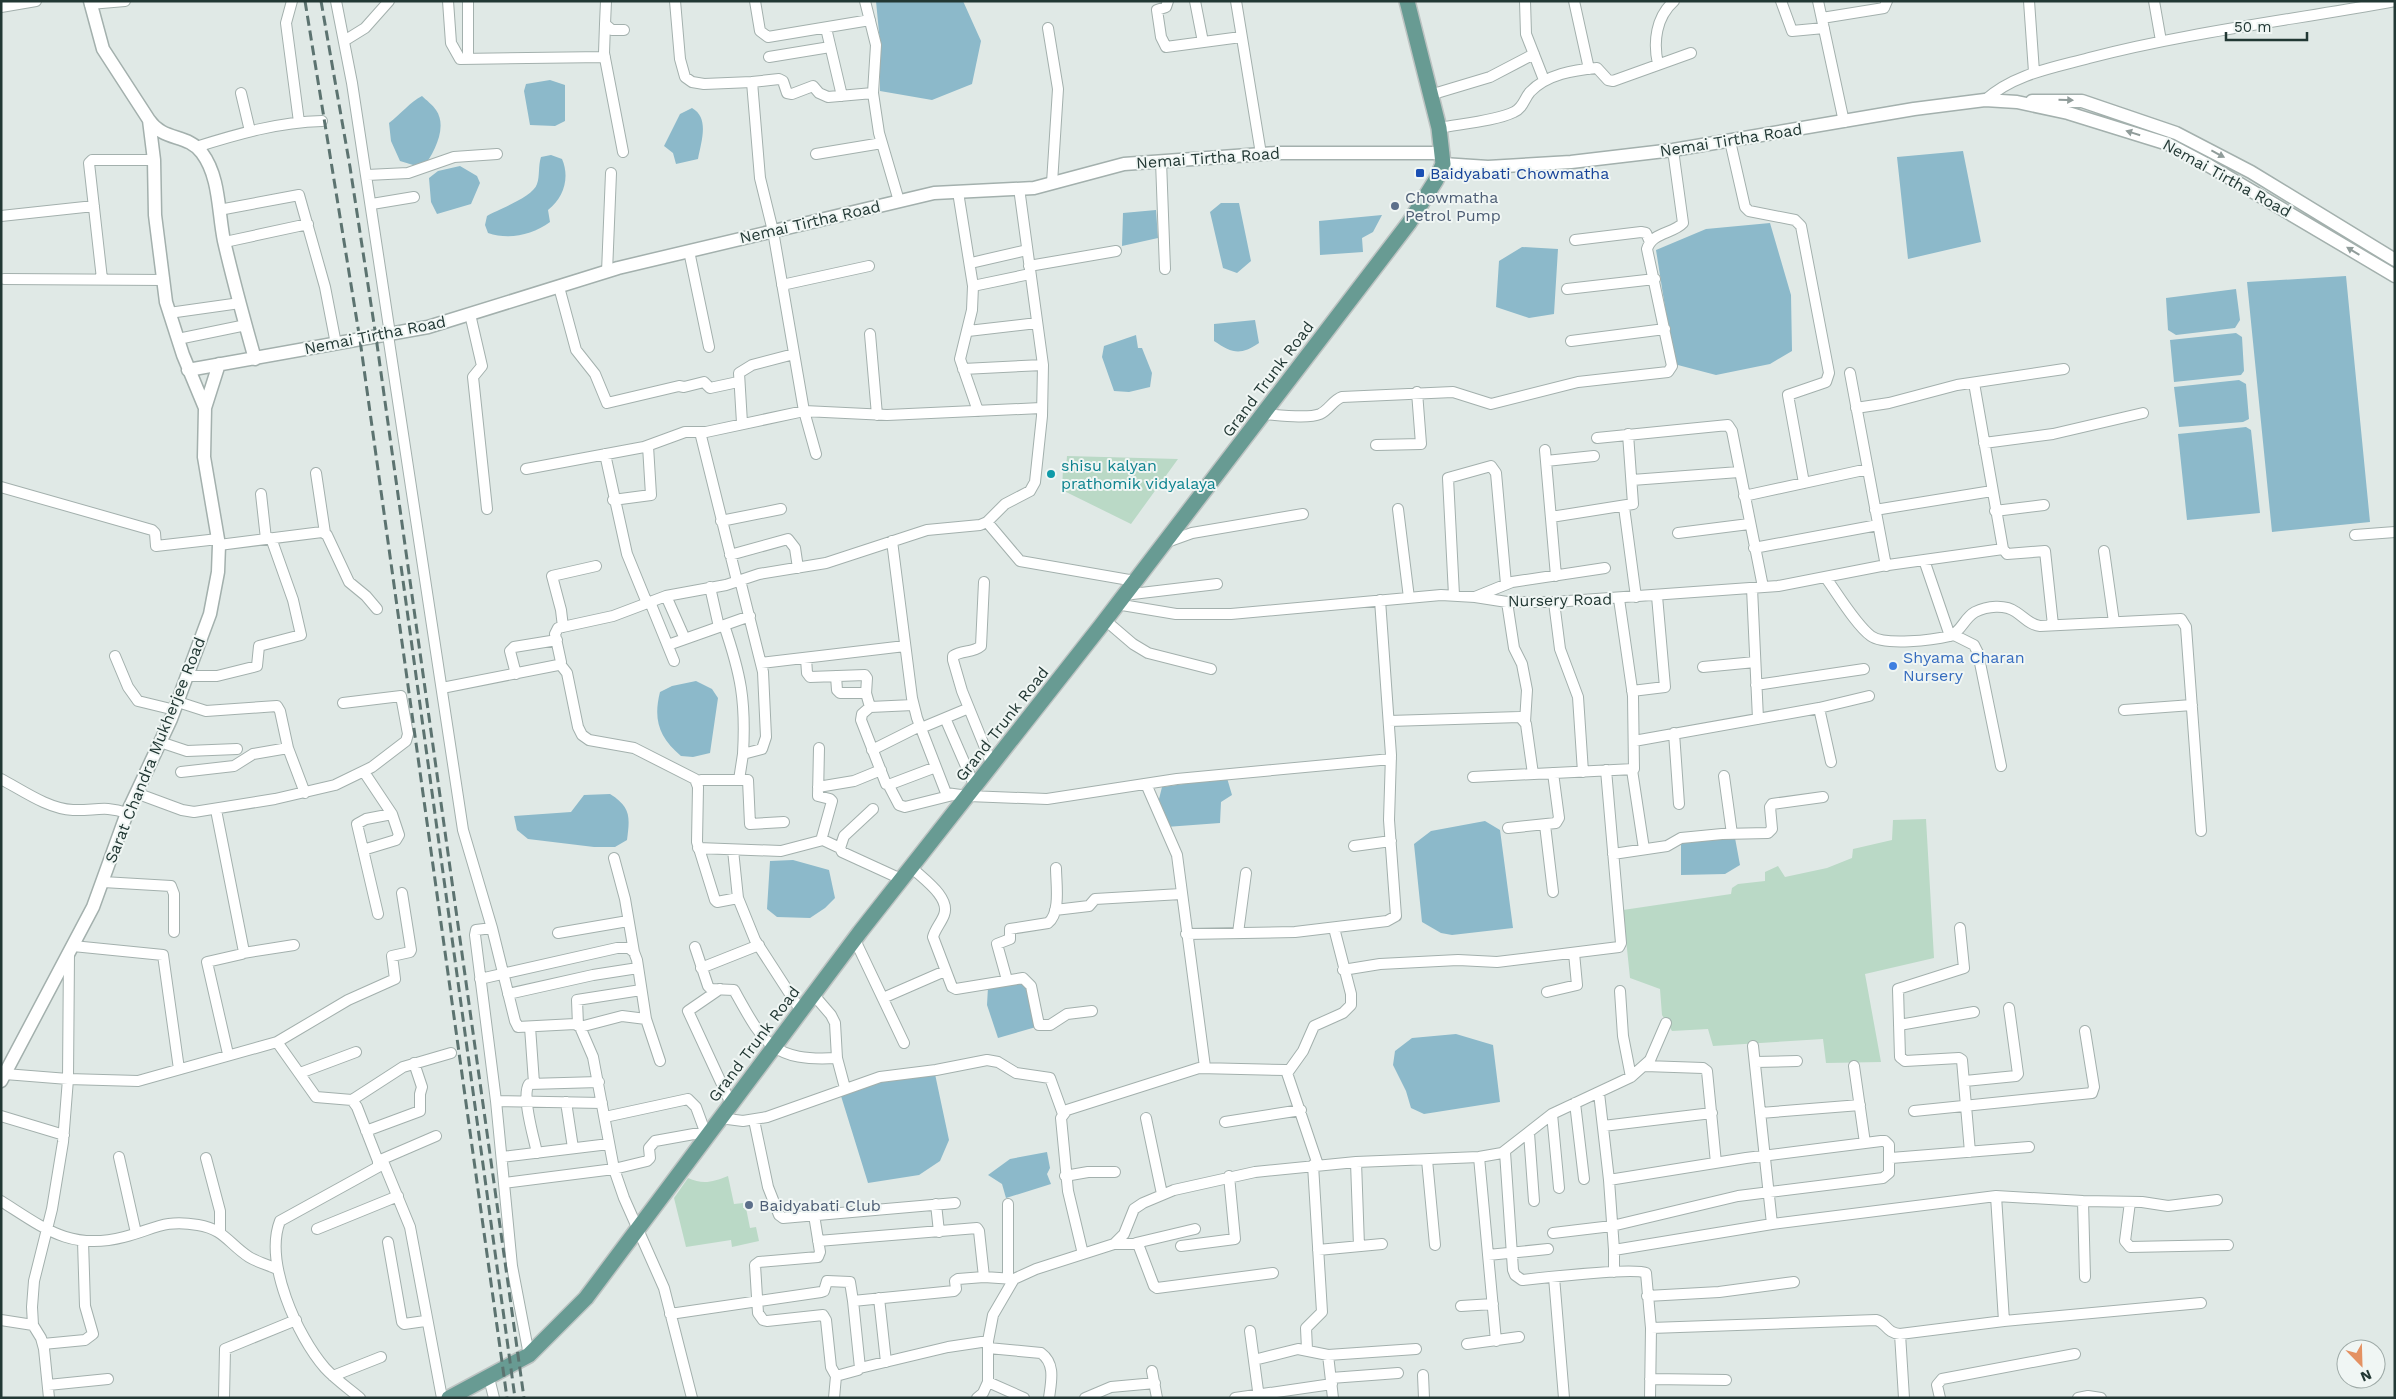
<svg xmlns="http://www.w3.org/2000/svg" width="2396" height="1399" font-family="'Work Sans',sans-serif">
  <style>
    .green { fill: #bad9c6 }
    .water { fill: #8cb9ca }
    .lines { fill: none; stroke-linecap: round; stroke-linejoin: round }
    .minor-casing { stroke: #a3b0ad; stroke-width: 12 }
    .tertiary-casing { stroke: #a3b0ad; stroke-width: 15 }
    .primary-casing { stroke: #bdc3c2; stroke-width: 18 }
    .minor { stroke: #fff; stroke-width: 10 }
    .tertiary { stroke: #fff; stroke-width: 12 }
    .primary { stroke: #689b93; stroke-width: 15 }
    .rail { stroke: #5c7370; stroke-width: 3; stroke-dasharray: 10 5; stroke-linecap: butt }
    .oneway { fill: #909c9a }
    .transit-dot { fill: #1a4fb4; stroke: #f0f6f4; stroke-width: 2 }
    .service-dot { fill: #5c6f8a; stroke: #f0f6f4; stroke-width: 2 }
    .culture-dot { fill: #0f9aa8; stroke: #f0f6f4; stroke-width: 2 }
    .shop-dot { fill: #3f7fe0; stroke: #f0f6f4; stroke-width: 2 }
    .labels { text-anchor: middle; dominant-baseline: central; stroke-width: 4; stroke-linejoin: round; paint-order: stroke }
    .street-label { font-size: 16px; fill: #223834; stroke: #f0f6f4 }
    .transit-label { font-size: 16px; fill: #164399; stroke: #f0f6f4; text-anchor: start }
    .service-label { font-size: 16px; fill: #4e5e75; stroke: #f0f6f4; text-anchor: start }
    .culture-label { font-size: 16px; fill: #0d838f; stroke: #f0f6f4; text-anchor: start }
    .shop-label { font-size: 16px; fill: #366cbe; stroke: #f0f6f4; text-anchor: start }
  </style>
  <rect width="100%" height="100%" fill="#e0e9e6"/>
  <path class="green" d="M1067 456 1178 459 1131 524 1062 490 1063 469H1066Z
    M1926 819 1934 958 1865 974 1881 1062 1826 1063 1823 1039 1713 1046 1708 1029 1672 1031 1662 1015 1660 989 1630 978 1623 910 1731 894 1732 888 1738 884 1765 881V872L1778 866 1785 877 1827 868 1852 858 1853 849 1892 840 1893 820Z
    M728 1176 734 1204 743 1203V1208H746L750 1228 756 1227 759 1241 732 1247 731 1240 686 1247 674 1198 688 1178C703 1185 713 1182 728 1176Z"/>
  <path class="water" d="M876 1H963L981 41 972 84 932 100 880 91V43Z
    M550 80 565 85V121L555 126 530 125 524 91 526 84Z
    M422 96C426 100 433 105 436 110 448 127 434 153 423 168L400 161 391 141 389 123C401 114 410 102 422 96Z
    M692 108C710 118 701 142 698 159L676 164 673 153 664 146 680 114Z
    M1963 151 1981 242 1908 259 1897 157Z
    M551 155 562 159C570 177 564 198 548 210L550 222C532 235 509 240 488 233L485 225 487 216C499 209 533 197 537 184 540 176 538 166 541 157Z
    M460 166 477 176 480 183 471 204 437 214 431 202 429 178 438 171Z
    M1221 203H1239L1251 261 1237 273 1223 268 1210 212Z
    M1156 210 1158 238 1122 246 1123 213Z
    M1382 215 1373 232 1362 238 1363 252 1320 255 1319 221Z
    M1770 223 1791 295 1792 351 1770 364 1716 375 1674 364 1656 250 1706 229Z
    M1522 247 1558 249 1554 314 1529 318 1496 307 1499 261Z
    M2346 276 2370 522 2272 532 2247 282Z
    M2236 289 2240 320 2235 328 2176 335 2168 330 2166 298Z
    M1255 320 1259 343C1240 356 1232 353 1214 341V324Z
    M2236 333 2242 337 2244 371 2241 375 2174 382 2170 340Z
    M1136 335 1138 348H1142L1152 373 1150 387 1129 392 1114 391 1102 357 1104 346Z
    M2239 380 2246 384 2249 419 2243 422 2179 427 2174 387Z
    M2246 427 2251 430 2260 513 2187 520 2178 434Z
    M696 681 712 689 718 698 710 753 693 757 681 756C659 737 653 720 660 692L672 686Z
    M1227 778 1232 795 1221 802 1220 823 1166 827 1156 811 1162 787Z
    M610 794C631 807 630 817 627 840L615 847H594L528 839 517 830 514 816 571 812 584 795Z
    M1485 821 1500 830 1513 928 1452 935 1441 933 1422 922 1414 844 1431 831Z
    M1735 838 1740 865 1725 874 1681 875V840Z
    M793 860 829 870 835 898 825 908 810 918 777 917 767 909 770 861Z
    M1017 982 1025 984 1031 994 1036 1027 998 1038 987 1005 988 987Z
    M1456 1034 1493 1045 1500 1102 1424 1114 1411 1108 1406 1091 1393 1065 1395 1051 1412 1038Z
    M935 1074 949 1140 940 1161 919 1175 868 1183 841 1096 875 1079Z
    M1047 1152 1050 1168 1047 1174 1051 1184 1006 1198 1002 1184 988 1175 1010 1159Z"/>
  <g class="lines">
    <defs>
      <path id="minor" d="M292 1 286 23 299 122
        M336 1 352 83 390 334
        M448 1 451 43 460 59 605 57
        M606 1 605 24 612 30H624
        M675 1 680 59 685 77 692 82 704 84 752 82 760 178 773 231 804 411 816 454
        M755 1 760 31 768 37 870 20
        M865 1 876 45 873 93 879 133 899 201
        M1168 1 1166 7 1157 10 1161 37 1166 47 1241 37
        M1195 1 1203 42
        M1236 1 1261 154
        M1525 1 1526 34 1544 80
        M1574 1 1589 69
        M1781 1 1792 31 1824 28
        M1818 1 1844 122
        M2029 1 2034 72
        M2154 1 2161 41
        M90 4 125 1
        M1 7 36 1
        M1822 18 1884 8 1887 1
        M605 24 604 53 623 152
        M826 28 842 96
        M1048 28 1058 89 1052 183
        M344 41 365 28 389 1
        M769 57 830 47
        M468 59V1
        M1658 64C1653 42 1656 17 1674 1
        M752 82 779 79 783 81 787 93 792 94 813 86 819 93 828 97 873 93
        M241 93 250 131
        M1430 95 1490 77 1534 54
        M1985 100C2014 74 2052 68 2089 58 2189 32 2293 20 2395 1
        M1439 128C1459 124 1496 121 1514 112 1523 108 1524 99 1530 92 1547 74 1574 70 1597 68L1608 80 1613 81 1691 53
        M1730 141 1745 207 1749 211 1795 220 1801 226 1829 373 1826 382 1788 395 1804 483
        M196 147C237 134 279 122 322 121
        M816 154 882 143
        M1161 161 1165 269
        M367 175 408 173 454 157 497 154
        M958 192 973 286 972 310 960 359 978 411
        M372 204 414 197
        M219 210 299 195 325 287 336 344
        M1 216 94 206
        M1575 240 1641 232 1646 233 1650 242
        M225 242 308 224
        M689 251 709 347
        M971 263 1027 250
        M1029 266 1116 251
        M607 272 611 173
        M4 279 164 280
        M102 279 89 163 92 160H154
        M782 285 869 266
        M973 286 1030 274
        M559 287 576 350 595 374 607 403 679 386 684 387 704 382 710 388 738 382
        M1567 289 1655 279
        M169 313 240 303
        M470 314 482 366 473 377 487 509
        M968 331 1037 323
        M870 334 877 415
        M388 335 463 830 492 928 515 1021 518 1027 575 1024 580 1027 593 1057 614 1169 624 1198 664 1288 692 1398
        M178 339 246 325
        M1571 341 1665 329
        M963 369 1043 365
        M1850 373 1886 566
        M1974 383 2003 549 2007 554 2045 551 2053 625
        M1856 408 1889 403 1957 385 2064 369
        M1264 414C1278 415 1308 419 1320 414 1329 410 1333 400 1342 397L1453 392 1491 404 1578 382 1668 372 1672 366 1647 249C1652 232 1673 234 1683 223L1673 150
        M742 423 739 373 752 365 794 354
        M700 432 737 581
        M1597 438 1728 425 1732 431 1763 587
        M1984 443 2053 434 2143 413
        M1376 445 1421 444 1417 392
        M1545 450 1556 576
        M605 454 627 554 647 603
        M1546 461 1594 456
        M526 469 644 447 685 432H706L804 411 887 415 1041 408
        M316 473 325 533
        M1632 480 1739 472
        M1 487 152 530 155 533 156 546 218 539
        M261 494 266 539
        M1744 496 1868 469
        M613 500 651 495 648 446
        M1624 507 1636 597
        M1398 509 1409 598
        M1875 510 1992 491
        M1995 511 2044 505
        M1551 517 1633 504 1628 434
        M721 521 781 509
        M987 522 1020 561 1135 581
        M1678 533 1749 524
        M2355 535 2395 532
        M892 541 912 698 917 718 946 793 968 796 1047 799 1177 779 1391 759
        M1167 542 1192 533 1303 514
        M219 545 322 532 327 535 349 582 366 596 377 609
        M1754 548 1878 525
        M2104 551 2114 622
        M730 555 788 539 795 548 798 568
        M1924 560 1950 636
        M1826 578C1837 593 1856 625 1871 636 1885 646 1933 640 1950 636 1962 631 1964 618 1975 612 1987 606 2005 604 2016 612 2024 617 2030 625 2040 626L2181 619 2186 627 2201 831
        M984 582 981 646C973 653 962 650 953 656V660L962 691 992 765
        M710 587 719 627
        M1752 588 1758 719
        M1124 595 1217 584
        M1454 595 1448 478 1491 466 1496 473 1506 584
        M666 596 685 639
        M1475 597 1512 582 1605 568
        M650 602 674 661
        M1507 602 1514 648 1522 664 1527 690 1525 722
        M1554 602 1560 649 1578 697 1583 772
        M1116 604 1176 614H1231L1441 595 1475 597 1507 602H1554L1778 586 1881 566 2003 549
        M1105 620 1133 644 1148 653 1211 669
        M724 625C741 675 746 701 743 754
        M563 627 561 610 552 576 596 566
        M1954 635 1974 645 1978 653 2001 766
        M668 645 750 616
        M115 656 128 687 138 701 175 710
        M806 658 807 673 810 677 865 675 867 678 866 694
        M761 663 905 646
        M560 664 567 673 578 727 582 735 589 740 634 748 695 779 698 787 697 842 715 900 717 902 738 898 755 940 801 1011
        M1703 667 1755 662
        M516 674 510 651 514 647 557 640
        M187 676H217L257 666 259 646 301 635 293 600 271 538
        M836 676 837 690 840 693H866L870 707 913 705
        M1756 685 1864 669
        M442 688 558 665 561 662 555 634 558 628 613 616 666 596 726 585 759 574 826 563 927 530 980 525 987 522 1005 504 1030 491 1035 482 1042 416 1043 365 1019 188
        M1632 691 1665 687 1657 596
        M178 702 206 711 277 706 280 711 288 748 305 793
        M870 707 862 714 861 720 886 784H891L936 767
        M1819 708 1831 762
        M2124 710 2192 705
        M945 718 975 787
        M1389 721 1520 717 1526 724 1533 774
        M921 728 969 708
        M1674 733 1679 804
        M1634 741 1819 708 1869 696
        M160 742 187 751 237 749
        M819 748 818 796 830 799 832 801 822 837 823 840 840 848
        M872 750 920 726
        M1632 770 1644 849
        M181 772 234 766 253 754 288 748
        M1724 776 1732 834
        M1473 777 1634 769 1633 696 1619 599
        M1 779C22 790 48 809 73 810 94 811 105 805 127 813
        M739 780 743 754 762 749 766 737 763 672 740 580
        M697 782 701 780H748L750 824 784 822
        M888 784 899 805 905 807 953 795
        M1146 784 1177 855 1205 1067
        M818 787 854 781 881 770
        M136 793 182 810 194 812 275 799 335 785 372 767 406 741 408 734 401 696 343 703
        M873 809 844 836 840 848 842 852 901 879
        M216 810 244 952 242 954 207 962 228 1054
        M1545 825 1553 892
        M1508 828 1556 823 1559 818 1553 773
        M1354 846 1391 841
        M698 848 781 851 823 840
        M363 850 396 840 399 835 392 814 364 772
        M733 850 738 898
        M1613 854 1667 846 1681 838 1722 834 1768 833 1772 829 1770 807 1772 804 1823 797
        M614 858 625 899 634 952
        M911 867C922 878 951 897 944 915 941 923 935 929 933 937L952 987 956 989 1023 978 1031 986 1039 1025H1050L1067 1014 1092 1011
        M103 882 171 886 174 894V932
        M1055 910 1089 906 1095 899 1181 894
        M378 914 357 824 366 819 392 814
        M492 928 476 930 475 935 496 1101 512 1266 529 1355
        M1960 928 1964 968 1898 989 1900 1057 1905 1061 1959 1058 1962 1060 1970 1152
        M558 933 628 921
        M1238 933 1246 873
        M1186 934 1295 932 1387 921 1396 916 1389 820 1391 755 1380 600
        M855 940 904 1043
        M73 946 163 955 179 1069
        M695 947 708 986 711 989 734 990C763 1042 771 1062 837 1058
        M243 953 294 945
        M701 968 759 945
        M1343 970 1380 964 1458 960 1497 962 1619 947 1621 943 1606 770
        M480 979 617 948H629L634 952 637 960 646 1019 660 1061
        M1007 980 997 944 1010 939V929L1048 923C1061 913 1056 883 1056 868
        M720 989 688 1011 731 1104
        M1620 991 1623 1036 1631 1077
        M1547 992 1577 985 1574 953
        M508 994 593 975 638 968
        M813 994 831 1015 835 1023 837 1058 845 1088
        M883 998 945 971
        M578 1025 577 1000 641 990
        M1899 1025 1974 1012
        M530 1027 534 1083
        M580 1027 622 1016 646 1019
        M277 1042 348 1000 395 979 392 956 410 952 411 950 402 893
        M1753 1046 1772 1224
        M1755 1062 1797 1061
        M1645 1066 1703 1068 1707 1071 1716 1163
        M1854 1066 1865 1143
        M1288 1072 1303 1051 1314 1026 1343 1013 1351 1005V994L1334 928
        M300 1073 356 1052
        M5 1074 68 1079 138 1081 277 1042 316 1097 352 1100 357 1107 378 1161V1167L280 1221C264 1262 297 1336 325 1368 335 1379 348 1388 360 1398
        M1965 1081 2016 1076 2018 1074 2009 1008
        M1599 1093 1609 1180 1614 1250 1772 1224 1996 1196 2083 1201 2142 1202 2168 1206 2217 1200
        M352 1100 403 1067 451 1053
        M496 1101 602 1103
        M566 1102 573 1148
        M1575 1103 1584 1179
        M1914 1111 2092 1093 2094 1087 2085 1031
        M1760 1113 1860 1105
        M1552 1114 1559 1188
        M1 1116 64 1135
        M605 1117 688 1099 696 1107 707 1137
        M720 1118 743 1121 767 1117 880 1077 936 1070 987 1060 998 1062 1016 1073 1050 1078 1063 1114
        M1146 1118 1162 1194
        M754 1120 768 1187 779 1215 783 1218 955 1203
        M1225 1122 1301 1110
        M1603 1126 1712 1113
        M366 1131 420 1111V1094L422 1087 414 1063
        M1529 1133 1534 1201
        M1505 1152 1513 1270 1515 1275 1522 1280C1540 1278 1635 1267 1646 1273L1651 1328 1650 1398
        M537 1153C534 1138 521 1096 529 1084L599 1082
        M119 1157 136 1233
        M502 1157 609 1144
        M1479 1157 1496 1341
        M206 1158 220 1211V1231
        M1891 1158 2029 1147
        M382 1159 410 1227 428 1323
        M1427 1160 1435 1245
        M378 1161 436 1136
        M1356 1162 1359 1246
        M1065 1176 1088 1172H1115
        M504 1183 614 1169 647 1161 650 1158 649 1148 655 1141 705 1132
        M1996 1196 2004 1321
        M1 1201C44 1228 70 1251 124 1237 155 1229 164 1219 198 1225 224 1229 229 1244 249 1257 257 1262 268 1265 277 1269
        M2083 1201 2085 1277
        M2130 1202 2125 1241 2130 1247 2228 1245
        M936 1204 939 1232
        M1008 1204V1278
        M814 1215 820 1252 818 1257 759 1262 755 1265 758 1313 763 1320 767 1321 823 1315 826 1320 831 1367 836 1376
        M317 1229 398 1196
        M1553 1233 1612 1226 1738 1196 1883 1178 1889 1173V1145L1885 1141H1881L1746 1158 1609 1180
        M818 1241 977 1228 979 1231 984 1277
        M388 1242 402 1322 404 1324 425 1321 428 1323 442 1398
        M1136 1243 1195 1229
        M1114 1244H1138L1154 1286 1157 1288 1273 1273
        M1181 1246 1235 1239 1229 1176
        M1318 1250 1382 1244
        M1083 1254 1068 1191 1061 1118 1067 1110 1199 1068 1286 1070 1318 1165
        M1488 1255 1548 1249
        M1614 1272V1250
        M1554 1277 1564 1398
        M1647 1296 1719 1292 1794 1282
        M879 1298 886 1362
        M1461 1306 1493 1304
        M670 1314 821 1292 824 1291 827 1281 850 1282 853 1301
        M1 1320 33 1325
        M1651 1328 1876 1320C1886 1322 1886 1333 1900 1334L2004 1321 2201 1303
        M1250 1331 1259 1398
        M1900 1334 1904 1398
        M43 1344 85 1340 93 1334 85 1306 83 1241
        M1467 1344 1519 1337
        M988 1348 1041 1353C1056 1364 1051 1382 1049 1398
        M1307 1349 1306 1328 1322 1312 1313 1165
        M1328 1355 1333 1398
        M1254 1360 1298 1349 1328 1355 1416 1349
        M860 1368 948 1347 988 1341
        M1152 1371 1157 1398
        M1423 1375 1424 1398
        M333 1376 381 1357
        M489 1378 494 1398
        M1331 1378 1398 1373
        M1650 1379 1726 1380
        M988 1382 1024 1398
        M48 1385 108 1379
        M49 1398 44 1349 41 1338 33 1325 32 1307 34 1281 52 1209 63 1142 68 1079 69 953
        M224 1398 225 1349 296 1320
        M834 1398 836 1376 858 1370 860 1368 853 1301 954 1291 956 1289 955 1281 958 1279 984 1277 1014 1279
        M977 1398 983 1393 988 1382V1341L993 1315 1014 1279 1036 1269 1114 1244 1124 1234 1134 1209 1143 1203 1174 1190 1255 1172 1356 1162 1479 1157 1502 1153 1552 1114 1631 1077 1650 1060 1666 1023
        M1085 1398 1111 1387 1155 1383
        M1235 1398 1332 1384
        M1940 1398 1937 1385 1942 1379 2075 1354
        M2078 1398 2088 1396 2101 1398"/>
      <path id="tertiary" d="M2032 101H2082L2176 133 2251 172 2395 260
        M149 120C164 142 187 133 202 153 220 177 218 212 224 241 233 280 244 320 255 359
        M1443 164 1488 167 1571 162 1673 150 1914 109 1985 100 2017 102 2068 113 2168 144 2206 164 2395 276
        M188 370 428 327 618 268 934 193 1034 188 1124 164 1277 153H1443
        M205 408 219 364
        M1 1081 93 907 127 813 171 719 210 614 218 572 219 545 204 457 205 408 183 355 166 302 155 215 154 160 149 120 103 49 90 1"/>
      <path id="primary" d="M449 1398 529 1355 586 1298 860 932 1100 627 1409 223 1436 180 1443 164 1439 128 1407 1"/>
    </defs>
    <use href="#minor" class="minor-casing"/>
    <use href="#tertiary" class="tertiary-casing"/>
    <use href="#primary" class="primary-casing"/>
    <use href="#minor" class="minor"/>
    <use href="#tertiary" class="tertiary"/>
    <use href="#primary" class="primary"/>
    <path class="rail" d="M305 1 360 340 507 1398
      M321 1 350 167 376 337 524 1398
      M401 566 515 1398"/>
  </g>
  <defs><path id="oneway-solid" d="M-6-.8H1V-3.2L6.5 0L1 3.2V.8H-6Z" transform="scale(1.25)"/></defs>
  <g class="oneway">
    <use href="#oneway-solid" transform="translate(2066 100) rotate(2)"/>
    <use href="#oneway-solid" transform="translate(2133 133) rotate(-163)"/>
    <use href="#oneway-solid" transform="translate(2218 154) rotate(28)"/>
    <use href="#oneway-solid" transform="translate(2353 251) rotate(-149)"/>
  </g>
  <rect class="transit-dot" x="1415" y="168" width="10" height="10" rx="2.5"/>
  <g class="service-dot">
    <circle cx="1395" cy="206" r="5"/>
    <circle cx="749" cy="1205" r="5"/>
  </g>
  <circle class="culture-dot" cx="1051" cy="474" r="5"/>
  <circle class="shop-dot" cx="1893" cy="666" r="5"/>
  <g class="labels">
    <g class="street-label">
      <text transform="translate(1731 140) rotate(-9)">Nemai Tirtha Road</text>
      <text transform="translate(1208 158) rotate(-4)">Nemai Tirtha Road</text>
      <text transform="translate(2227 178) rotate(29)">Nemai Tirtha Road</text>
      <text transform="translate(810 222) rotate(-13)">Nemai Tirtha Road</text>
      <text transform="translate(375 335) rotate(-11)">Nemai Tirtha Road</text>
      <text transform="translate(1268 379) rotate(-53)">Grand Trunk Road</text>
      <text transform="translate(1560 600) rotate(-1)">Nursery Road</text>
      <text transform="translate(1002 724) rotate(-52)">Grand Trunk Road</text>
      <text transform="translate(155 750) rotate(-68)">Sarat Chandra Mukherjee Road</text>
      <text transform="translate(754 1044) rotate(-53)">Grand Trunk Road</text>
    </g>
    <g class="transit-label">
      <text x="1430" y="173">Baidyabati Chowmatha</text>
    </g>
    <g class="service-label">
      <text x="1405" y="197">Chowmatha<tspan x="1405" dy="18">Petrol Pump</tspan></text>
      <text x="759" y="1205">Baidyabati Club</text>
    </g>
    <g class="culture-label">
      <text x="1061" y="465">shisu kalyan<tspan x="1061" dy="18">prathomik vidyalaya</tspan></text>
    </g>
    <g class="shop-label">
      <text x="1903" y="657">Shyama Charan<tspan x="1903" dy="18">Nursery</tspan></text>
    </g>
  </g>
  <rect width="2396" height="1399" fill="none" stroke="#223834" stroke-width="5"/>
  <g transform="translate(2361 1364) rotate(157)"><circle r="24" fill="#f0f6f4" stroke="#9eaaa7"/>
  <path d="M0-4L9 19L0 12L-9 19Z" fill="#e49162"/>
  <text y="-8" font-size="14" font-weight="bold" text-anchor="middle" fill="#223834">N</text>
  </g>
  <path d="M2226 32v8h81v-8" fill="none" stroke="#223834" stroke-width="2.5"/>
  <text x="2234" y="32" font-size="15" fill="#223834" stroke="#f0f6f4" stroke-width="4" paint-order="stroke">50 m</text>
</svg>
